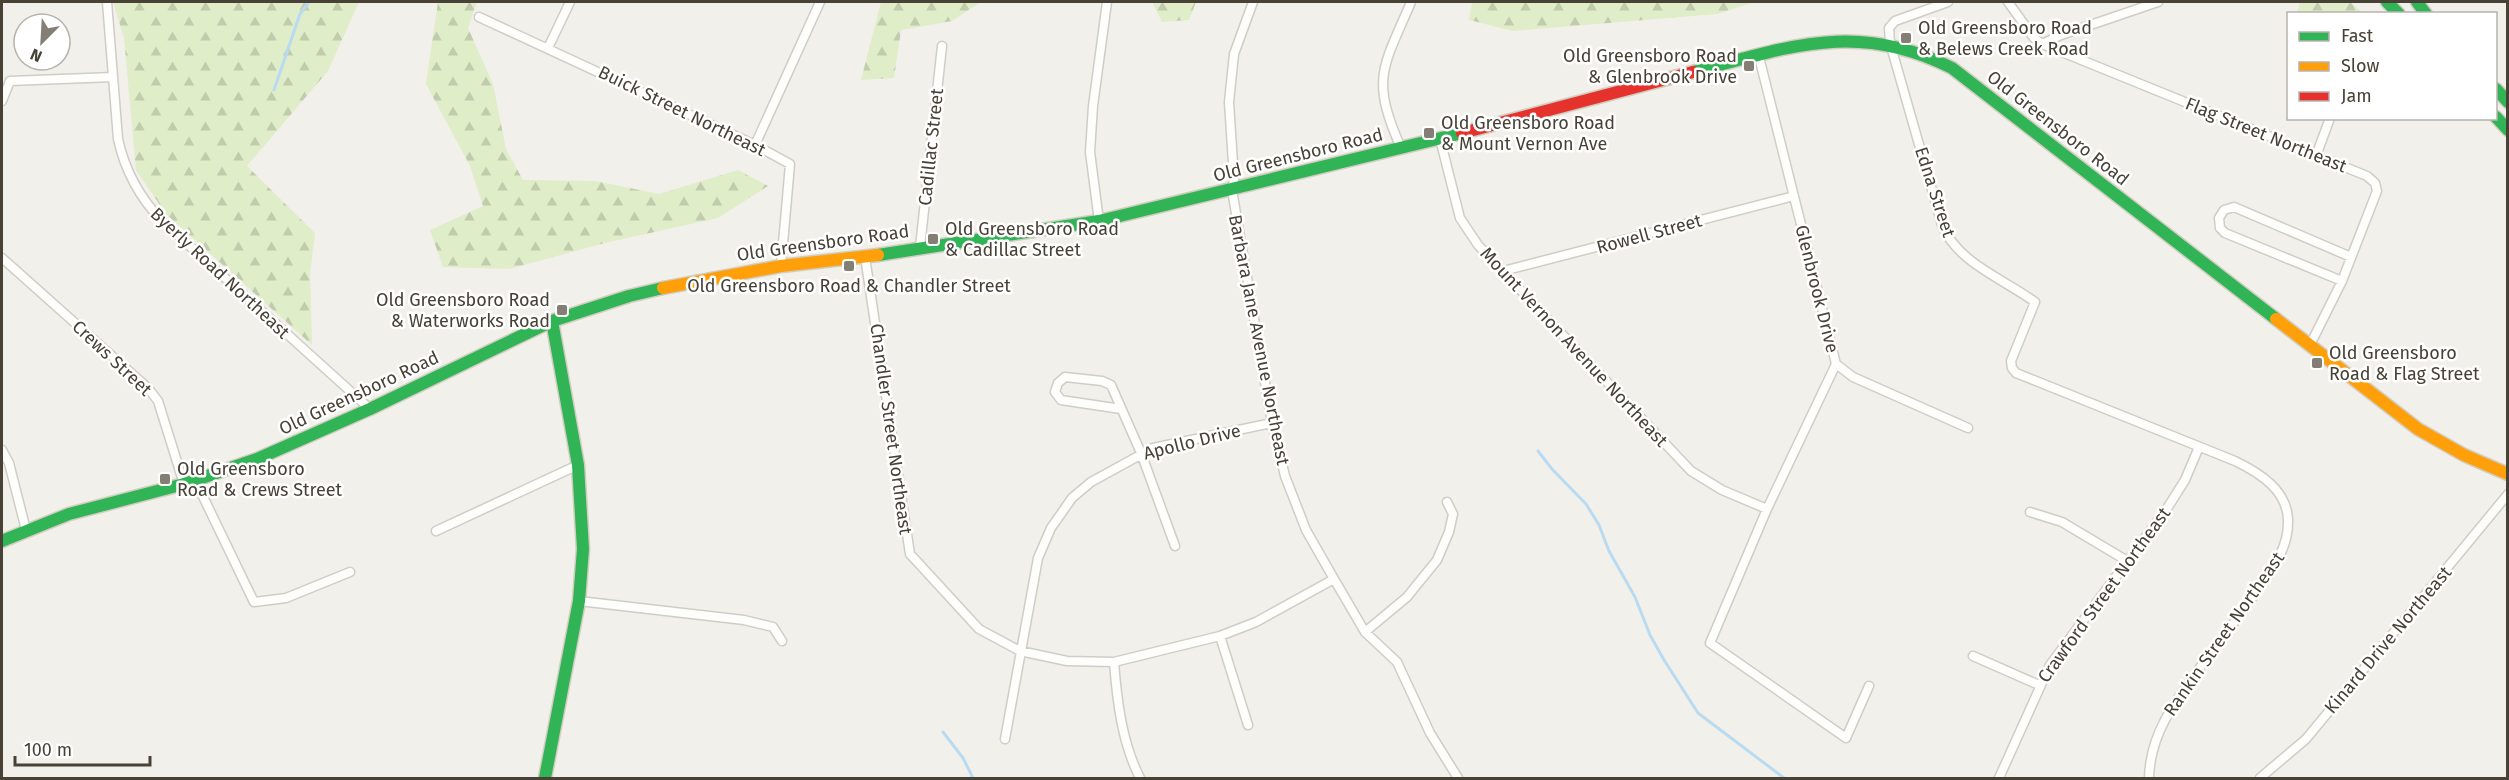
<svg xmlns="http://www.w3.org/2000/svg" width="2509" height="780" font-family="'Fira Sans',sans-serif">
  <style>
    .forest { fill: url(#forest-firs) }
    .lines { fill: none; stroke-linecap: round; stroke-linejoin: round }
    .stream { stroke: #b9dbf2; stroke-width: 3 }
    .street-casing { stroke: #d0cdc8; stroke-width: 11 }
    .fast-casing { stroke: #d2cdc1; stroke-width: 15 }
    .slow-casing { stroke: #d2cdc1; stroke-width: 15 }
    .jam-casing { stroke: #d2cdc1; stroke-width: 15 }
    .street { stroke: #fdfdfc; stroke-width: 8 }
    .fast { stroke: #30b455; stroke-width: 12 }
    .slow { stroke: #ff9f0a; stroke-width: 12 }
    .jam { stroke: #e5322d; stroke-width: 12 }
    .poi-dot { fill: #847e75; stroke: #fff; stroke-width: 2 }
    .labels { text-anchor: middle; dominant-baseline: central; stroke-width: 5; stroke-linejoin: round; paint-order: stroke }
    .poi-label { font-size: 18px; fill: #484136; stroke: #fff; text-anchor: start }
    .street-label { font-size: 18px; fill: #484136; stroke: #fff }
  </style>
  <defs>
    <pattern id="forest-firs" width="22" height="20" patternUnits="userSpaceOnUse" patternTransform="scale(1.5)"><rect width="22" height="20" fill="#dfedc9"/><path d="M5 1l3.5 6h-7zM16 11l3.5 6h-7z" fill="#c1ccad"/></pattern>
  </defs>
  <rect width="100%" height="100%" fill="#f2f0ea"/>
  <path class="forest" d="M113 2H359L328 71 247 166 315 233 310 274 312 345 166 214 136 170 124 38Z
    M438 2H477L468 28 493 84 506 149 523 180 596 181 659 194 738 170 768 186 718 218 605 243 509 269 443 267 430 230 483 206 470 166 426 84Z
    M881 2H981L952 21 901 30 894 78 861 80Z
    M1152 2H1196L1189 20 1162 22Z
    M1472 2H1755L1717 14 1513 31 1469 20Z
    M2300 2H2350L2363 13H2297Z"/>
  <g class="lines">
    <path class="stream" d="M274 90 300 14 309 2
      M1538 451 1552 469 1586 504 1599 525 1609 551 1635 597 1650 635 1664 660 1698 713 1784 778
      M943 732 963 758 973 778"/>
    <defs>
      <path id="street" d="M107 2 118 139C125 171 139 197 162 221L370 409
        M1253 2 1234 54 1229 102 1234 179 1232 190 1272 423 1285 476 1306 530 1334 579 1365 632 1397 662 1430 733 1458 778
        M1948 2 1895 21 1889 28 1890 43 1942 225C1958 263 2002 278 2035 302L2011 361 2012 368 2016 373 2235 461C2260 473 2289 491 2288 523 2288 548 2273 568 2259 588 2242 612 2225 635 2207 658 2180 695 2150 730 2149 778
        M2008 2 2034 38 2042 44 2367 176 2375 183 2377 191 2342 281 2310 345
        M479 17 755 145 790 164 781 266
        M2042 44 2061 35 2158 2
        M548 48 570 2
        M1759 57 1836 364 1767 509 1710 643 1846 738 1869 686
        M2 101 10 81 113 77
        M1440 139 1460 218 1478 245 1691 471 1722 490 1767 509
        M755 145 820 2
        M1401 148C1370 78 1383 68 1411 2
        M2316 156 2330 118
        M1099 221 1090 152 1093 106 1107 2
        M920 247 942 46
        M865 257 910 554 979 629 1020 651 1067 661 1114 662 1220 636 1256 622 1334 579
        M2 258 148 388 158 401 184 484
        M1503 271 1794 196
        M2342 281 2225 233 2220 228 2219 218 2224 210 2234 207 2351 257
        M1836 364 1853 377 1968 428
        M1121 409 1061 400 1055 392 1058 383 1065 377 1102 381 1111 385 1141 453 1175 546
        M2 450 9 463 26 530
        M195 480 254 602 286 598 350 572
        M2030 512 2062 522 2129 562
        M436 531 578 465
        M579 601 744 620 773 627 782 641
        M1365 632 1407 597 1437 560 1449 532 1453 514 1447 502
        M1220 636 1248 725
        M1973 656 2039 685
        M1114 662C1117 701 1122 743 1140 778
        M1005 739 1038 558 1051 528 1072 498 1091 482 1153 448 1272 423
        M1999 778 2050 665 2168 507 2185 480 2199 447
        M2260 778 2306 739 2508 494"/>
      <path id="fast" d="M2387 2 2399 14
        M2417 2 2426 14
        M1693 72C1789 47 1857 20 1952 68L2276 319
        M2496 89 2508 102
        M2496 117 2508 130
        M878 255 1099 221 1462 133
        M2 541 69 514 184 484 257 459 370 409 552 321 629 296 663 288
        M545 778 579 601 583 549 578 465 552 321"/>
      <path id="slow" d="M663 288 781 266 878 255
        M2276 319 2418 429 2464 455 2508 474"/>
      <path id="jam" d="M1462 133 1693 72"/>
    </defs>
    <use href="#street" class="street-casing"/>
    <use href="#fast" class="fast-casing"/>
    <use href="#slow" class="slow-casing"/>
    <use href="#jam" class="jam-casing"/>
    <use href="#street" class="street"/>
    <use href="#fast" class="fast"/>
    <use href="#slow" class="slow"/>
    <use href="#jam" class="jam"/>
  </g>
  <g class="poi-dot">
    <rect x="1900" y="32" width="12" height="12" rx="3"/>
    <rect x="1743" y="60" width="12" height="12" rx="3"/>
    <rect x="1423" y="127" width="12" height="12" rx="3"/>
    <rect x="927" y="233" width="12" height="12" rx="3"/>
    <rect x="843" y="260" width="12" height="12" rx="3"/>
    <rect x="556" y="304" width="12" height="12" rx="3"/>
    <rect x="2311" y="357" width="12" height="12" rx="3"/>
    <rect x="159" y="473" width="12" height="12" rx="3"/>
  </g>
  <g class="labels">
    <g class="poi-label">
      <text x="1918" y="28">Old Greensboro Road<tspan x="1918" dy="21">&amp; Belews Creek Road</tspan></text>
      <text x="1737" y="56" text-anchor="end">Old Greensboro Road<tspan x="1737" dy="21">&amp; Glenbrook Drive</tspan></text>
      <text x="1441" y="123">Old Greensboro Road<tspan x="1441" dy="21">&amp; Mount Vernon Ave</tspan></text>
      <text x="945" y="229">Old Greensboro Road<tspan x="945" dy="21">&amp; Cadillac Street</tspan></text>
      <text x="849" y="286" text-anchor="middle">Old Greensboro Road &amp; Chandler Street</text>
      <text x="550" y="300" text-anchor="end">Old Greensboro Road<tspan x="550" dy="21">&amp; Waterworks Road</tspan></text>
      <text x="2329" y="353">Old Greensboro<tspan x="2329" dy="21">Road &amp; Flag Street</tspan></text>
      <text x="177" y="469">Old Greensboro<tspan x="177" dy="21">Road &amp; Crews Street</tspan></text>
    </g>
    <g class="street-label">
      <text transform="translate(682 111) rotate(26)">Buick Street Northeast</text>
      <text transform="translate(2058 128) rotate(38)">Old Greensboro Road</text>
      <text transform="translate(2266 135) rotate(22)">Flag Street Northeast</text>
      <text transform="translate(931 147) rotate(-84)">Cadillac Street</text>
      <text transform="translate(1298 155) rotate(-14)">Old Greensboro Road</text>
      <text transform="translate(1935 192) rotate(72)">Edna Street</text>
      <text transform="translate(1649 234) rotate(-15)">Rowell Street</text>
      <text transform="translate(823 243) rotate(-8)">Old Greensboro Road</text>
      <text transform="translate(220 273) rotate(43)">Byerly Road Northeast</text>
      <text transform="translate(1817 289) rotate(76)">Glenbrook Drive</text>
      <text transform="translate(1259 340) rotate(79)">Barbara Jane Avenue Northeast</text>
      <text transform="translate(1574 347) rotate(47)">Mount Vernon Avenue Northeast</text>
      <text transform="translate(112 358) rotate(43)">Crews Street</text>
      <text transform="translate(359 393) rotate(-25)">Old Greensboro Road</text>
      <text transform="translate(891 429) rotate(82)">Chandler Street Northeast</text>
      <text transform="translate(1192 442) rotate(-14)">Apollo Drive</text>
      <text transform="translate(2104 595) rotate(-54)">Crawford Street Northeast</text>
      <text transform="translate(2224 634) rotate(-55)">Rankin Street Northeast</text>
      <text transform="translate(2388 640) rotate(-50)">Kinard Drive Northeast</text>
    </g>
  </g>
  <rect width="2509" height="780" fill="none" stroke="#484136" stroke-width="6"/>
  <rect x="2287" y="12" width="210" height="108" fill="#ffffff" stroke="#b6b3af" stroke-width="1.5"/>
  <rect x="2299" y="32" width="30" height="9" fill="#30b455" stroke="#b6b3af" stroke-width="1.5"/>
  <text x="2341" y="42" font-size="18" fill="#484136">Fast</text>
  <rect x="2299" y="62" width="30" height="9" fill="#ff9f0a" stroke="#b6b3af" stroke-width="1.5"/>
  <text x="2341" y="72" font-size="18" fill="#484136">Slow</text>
  <rect x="2299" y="92" width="30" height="9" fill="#e5322d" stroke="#b6b3af" stroke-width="1.5"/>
  <text x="2341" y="102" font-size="18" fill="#484136">Jam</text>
  <g transform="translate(42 42) rotate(204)"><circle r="28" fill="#ffffff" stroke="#b6b3af" stroke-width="1.5"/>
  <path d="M0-4.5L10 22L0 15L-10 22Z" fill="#847e75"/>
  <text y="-9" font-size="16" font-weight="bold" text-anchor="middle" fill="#484136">N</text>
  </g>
  <path d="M15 756v9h135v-9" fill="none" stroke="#484136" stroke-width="3"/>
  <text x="24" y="756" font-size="18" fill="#484136" stroke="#ffffff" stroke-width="4.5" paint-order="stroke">100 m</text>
</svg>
